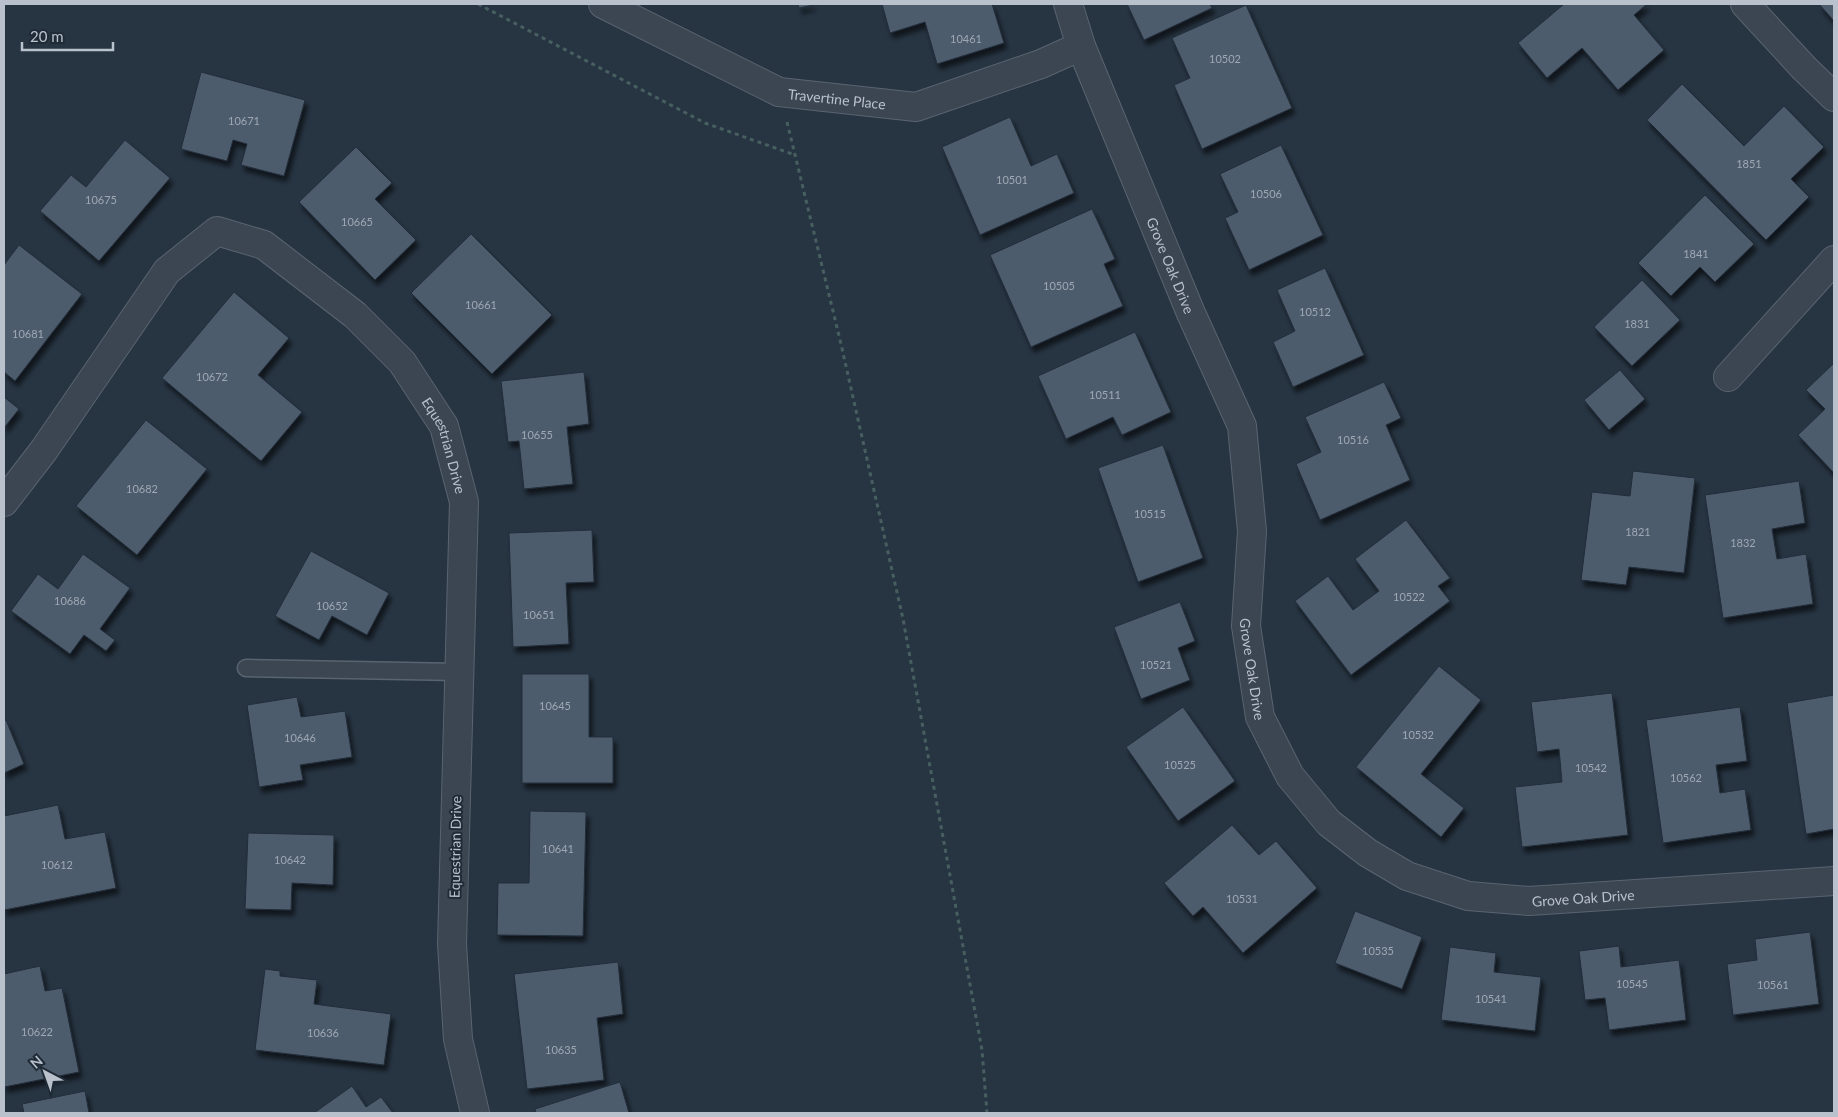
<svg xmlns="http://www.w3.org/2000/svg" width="1838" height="1117" font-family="Lato,sans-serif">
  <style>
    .building { fill: #4e5c6c; stroke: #222d3a; filter: url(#shadow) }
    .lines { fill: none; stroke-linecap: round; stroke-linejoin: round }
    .lane-casing { stroke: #5a6470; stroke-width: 19 }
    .street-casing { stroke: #5a6470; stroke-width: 30 }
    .path { stroke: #485f60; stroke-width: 3; stroke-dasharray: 4 4; stroke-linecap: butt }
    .lane { stroke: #3c4653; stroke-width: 16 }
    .street { stroke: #3c4653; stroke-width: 28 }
    .labels { text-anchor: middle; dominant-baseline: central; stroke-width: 4; stroke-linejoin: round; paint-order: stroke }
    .number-label { font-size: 11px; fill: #9ea8b4 }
    .street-label { font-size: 14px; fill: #b9c1cc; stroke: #202b38 }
  </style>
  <defs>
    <filter id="shadow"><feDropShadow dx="3" dy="5.5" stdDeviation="2.5" flood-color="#0009"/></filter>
  </defs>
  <rect width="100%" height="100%" fill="#273543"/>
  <path class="building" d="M798 4H813V5L799 8Z
    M882 4H992L1004 43 937 64 925 22 890 33Z
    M1127 4H1210L1212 8 1144 40Z
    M1564 4H1647L1634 15 1664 50 1618 90 1582 48 1547 78 1518 43Z
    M1819 4H1834V21Z
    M1246 5 1292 108 1202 149 1174 85 1190 78 1172 38Z
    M201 72 305 100 284 176 241 165 247 144 233 140 227 161 181 149Z
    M1682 84 1744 146 1784 106 1824 147 1791 179 1809 197 1766 240 1647 120Z
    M1010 117 1031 166 1057 154 1074 193 980 235 942 147Z
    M125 140 170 178 99 261 40 211 71 175 86 187Z
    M1281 145 1323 235 1249 270 1225 218 1238 212 1220 174Z
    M356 147 392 183 375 199 416 240 375 280 299 202Z
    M1705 195 1754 244 1715 282 1700 267 1671 296 1638 263Z
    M1092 209 1115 259 1104 264 1123 306 1031 347 990 255Z
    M471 234 552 315 492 374 411 293Z
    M19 245 82 294 15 381 4 372V265Z
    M1325 268 1364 355 1293 387 1273 342 1295 331 1277 290Z
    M1642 280 1680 320 1632 366 1594 327Z
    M234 292 289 338 258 375 302 412 261 461 162 378Z
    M1135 332 1171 412 1122 435 1113 417 1066 439 1038 376Z
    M1834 363V473L1798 435 1825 409 1806 390Z
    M1620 370 1645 399 1609 430 1584 400Z
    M584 372 589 424 567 427 573 484 524 489 519 441 508 442 501 381Z
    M1384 382 1401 418 1386 425 1410 480 1320 520 1296 464 1321 452 1305 417Z
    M4 397 19 409 4 428Z
    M146 420 207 469 137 555 76 506Z
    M1163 445 1203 558 1138 582 1098 468Z
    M1633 471 1695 478 1684 573 1629 567 1626 585 1581 580 1592 492 1630 496Z
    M1799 481 1805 523 1772 529 1777 559 1806 554 1813 604 1723 618 1705 495Z
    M1406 520 1450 578 1438 586 1450 601 1351 675 1295 601 1328 576 1353 610 1379 591 1355 559Z
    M592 530 594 582 566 583 569 644 513 647 509 533Z
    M311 551 389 593 367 635 332 616 319 640 275 616Z
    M83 554 130 588 100 629 115 640 106 651 84 635 70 654 11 611 38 574 58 589Z
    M1180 602 1195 641 1178 648 1190 680 1141 699 1114 627Z
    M1439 666 1481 700 1421 774 1464 808 1441 837 1356 767Z
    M522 674H589V737H613V783H522Z
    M1612 693 1628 835 1522 847 1515 787 1562 782 1559 749 1537 752 1531 702Z
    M1834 695V829L1806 834 1787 703Z
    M297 697 301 717 345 711 352 757 300 765 303 780 259 787 247 705Z
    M1183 707 1235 781 1178 821 1126 747Z
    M1740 707 1747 761 1716 765 1720 793 1745 789 1751 830 1663 843 1646 720Z
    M6 720 24 764 4 773V721Z
    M58 805 65 839 105 832 116 888 4 910V816Z
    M530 811 586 812 583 936 497 935 498 883H529Z
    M1232 825 1259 855 1276 841 1317 888 1243 953 1203 907 1193 916 1164 883Z
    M248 833 334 835 333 885 292 883 291 910 245 909Z
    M1355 911 1422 937 1402 989 1335 963Z
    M1810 932 1819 1004 1733 1015 1727 964 1757 960 1755 939Z
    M1619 946 1621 967 1679 960 1686 1020 1609 1030 1605 998 1585 1000 1579 951Z
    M1450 947 1496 953 1494 972 1541 977 1535 1031 1441 1020Z
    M618 962 623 1014 597 1018 604 1080 527 1089 514 974Z
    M40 966 45 991 62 988 79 1072 4 1087V974Z
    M265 969 280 971V976L317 980 314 1004 391 1014 384 1065 255 1050Z
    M620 1082 629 1113H536L535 1109Z
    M352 1086 366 1107 381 1097 393 1113H314Z
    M85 1091 89 1113H24L22 1104Z"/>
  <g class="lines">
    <defs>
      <path id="lane" d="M246 668 459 672"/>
      <g id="street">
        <path id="s1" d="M603 4 779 92 916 107 1041 64 1081 46"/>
        <path id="s2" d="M1068 4 1081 46 1190 311 1242 426 1252 531 1246 626 1260 717 1290 776 1329 823 1368 853 1407 876 1468 896 1529 901 1834 881"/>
        <path d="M1745 4 1804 68 1834 97"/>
        <path d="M1728 377 1834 260"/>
        <path id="s3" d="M4 502 44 450 167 271 217 231 264 245 355 315 402 362 444 426 464 502 452 944 458 1039 475 1113"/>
      </g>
    </defs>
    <use href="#lane" class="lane-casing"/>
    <use href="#street" class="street-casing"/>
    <path class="path" d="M478 4 705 123 795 155
      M787 122 841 344 903 619 982 1050 987 1113"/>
    <use href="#lane" class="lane"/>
    <use href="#street" class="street"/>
  </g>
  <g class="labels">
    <g class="number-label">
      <text x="966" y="38">10461</text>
      <text x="1225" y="58">10502</text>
      <text x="244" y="120">10671</text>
      <text x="1749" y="163">1851</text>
      <text x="1012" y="179">10501</text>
      <text x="1266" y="193">10506</text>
      <text x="101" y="199">10675</text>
      <text x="357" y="221">10665</text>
      <text x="1696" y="253">1841</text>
      <text x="1059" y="285">10505</text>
      <text x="481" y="304">10661</text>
      <text x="1315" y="311">10512</text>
      <text x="1637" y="323">1831</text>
      <text x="28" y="333">10681</text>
      <text x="212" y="376">10672</text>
      <text x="1105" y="394">10511</text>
      <text x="537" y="434">10655</text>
      <text x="1353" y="439">10516</text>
      <text x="142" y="488">10682</text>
      <text x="1150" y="513">10515</text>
      <text x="1638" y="531">1821</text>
      <text x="1743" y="542">1832</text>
      <text x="1409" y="596">10522</text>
      <text x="70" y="600">10686</text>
      <text x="332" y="605">10652</text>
      <text x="539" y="614">10651</text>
      <text x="1156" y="664">10521</text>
      <text x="555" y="705">10645</text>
      <text x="1418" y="734">10532</text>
      <text x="300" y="737">10646</text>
      <text x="1180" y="764">10525</text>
      <text x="1591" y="767">10542</text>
      <text x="1686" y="777">10562</text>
      <text x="558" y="848">10641</text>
      <text x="290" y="859">10642</text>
      <text x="57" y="864">10612</text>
      <text x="1242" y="898">10531</text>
      <text x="1378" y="950">10535</text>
      <text x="1632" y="983">10545</text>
      <text x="1773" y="984">10561</text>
      <text x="1491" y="998">10541</text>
      <text x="37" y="1031">10622</text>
      <text x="323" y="1032">10636</text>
      <text x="561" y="1049">10635</text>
    </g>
    <g class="street-label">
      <text stroke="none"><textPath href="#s1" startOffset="255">Travertine Place</textPath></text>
      <text stroke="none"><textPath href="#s2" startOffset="281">Grove Oak Drive</textPath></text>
      <text stroke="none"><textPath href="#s3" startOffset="672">Equestrian Drive</textPath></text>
      <text stroke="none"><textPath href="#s2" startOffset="701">Grove Oak Drive</textPath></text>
      <text transform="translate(455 847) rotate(-89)">Equestrian Drive</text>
      <text stroke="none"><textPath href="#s2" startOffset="1151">Grove Oak Drive</textPath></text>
    </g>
  </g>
  <rect width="1838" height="1117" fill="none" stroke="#b9c1cc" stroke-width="10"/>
  <g transform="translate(45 1072) rotate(319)" stroke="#202b38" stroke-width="4" paint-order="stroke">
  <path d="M0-4L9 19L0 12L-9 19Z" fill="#b9c1cc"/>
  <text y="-8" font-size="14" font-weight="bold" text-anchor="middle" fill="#b9c1cc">N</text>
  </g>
  <path d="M22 42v8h91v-8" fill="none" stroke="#b9c1cc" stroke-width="2.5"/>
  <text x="30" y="42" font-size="15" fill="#b9c1cc" stroke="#202b38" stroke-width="4" paint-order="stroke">20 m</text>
</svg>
